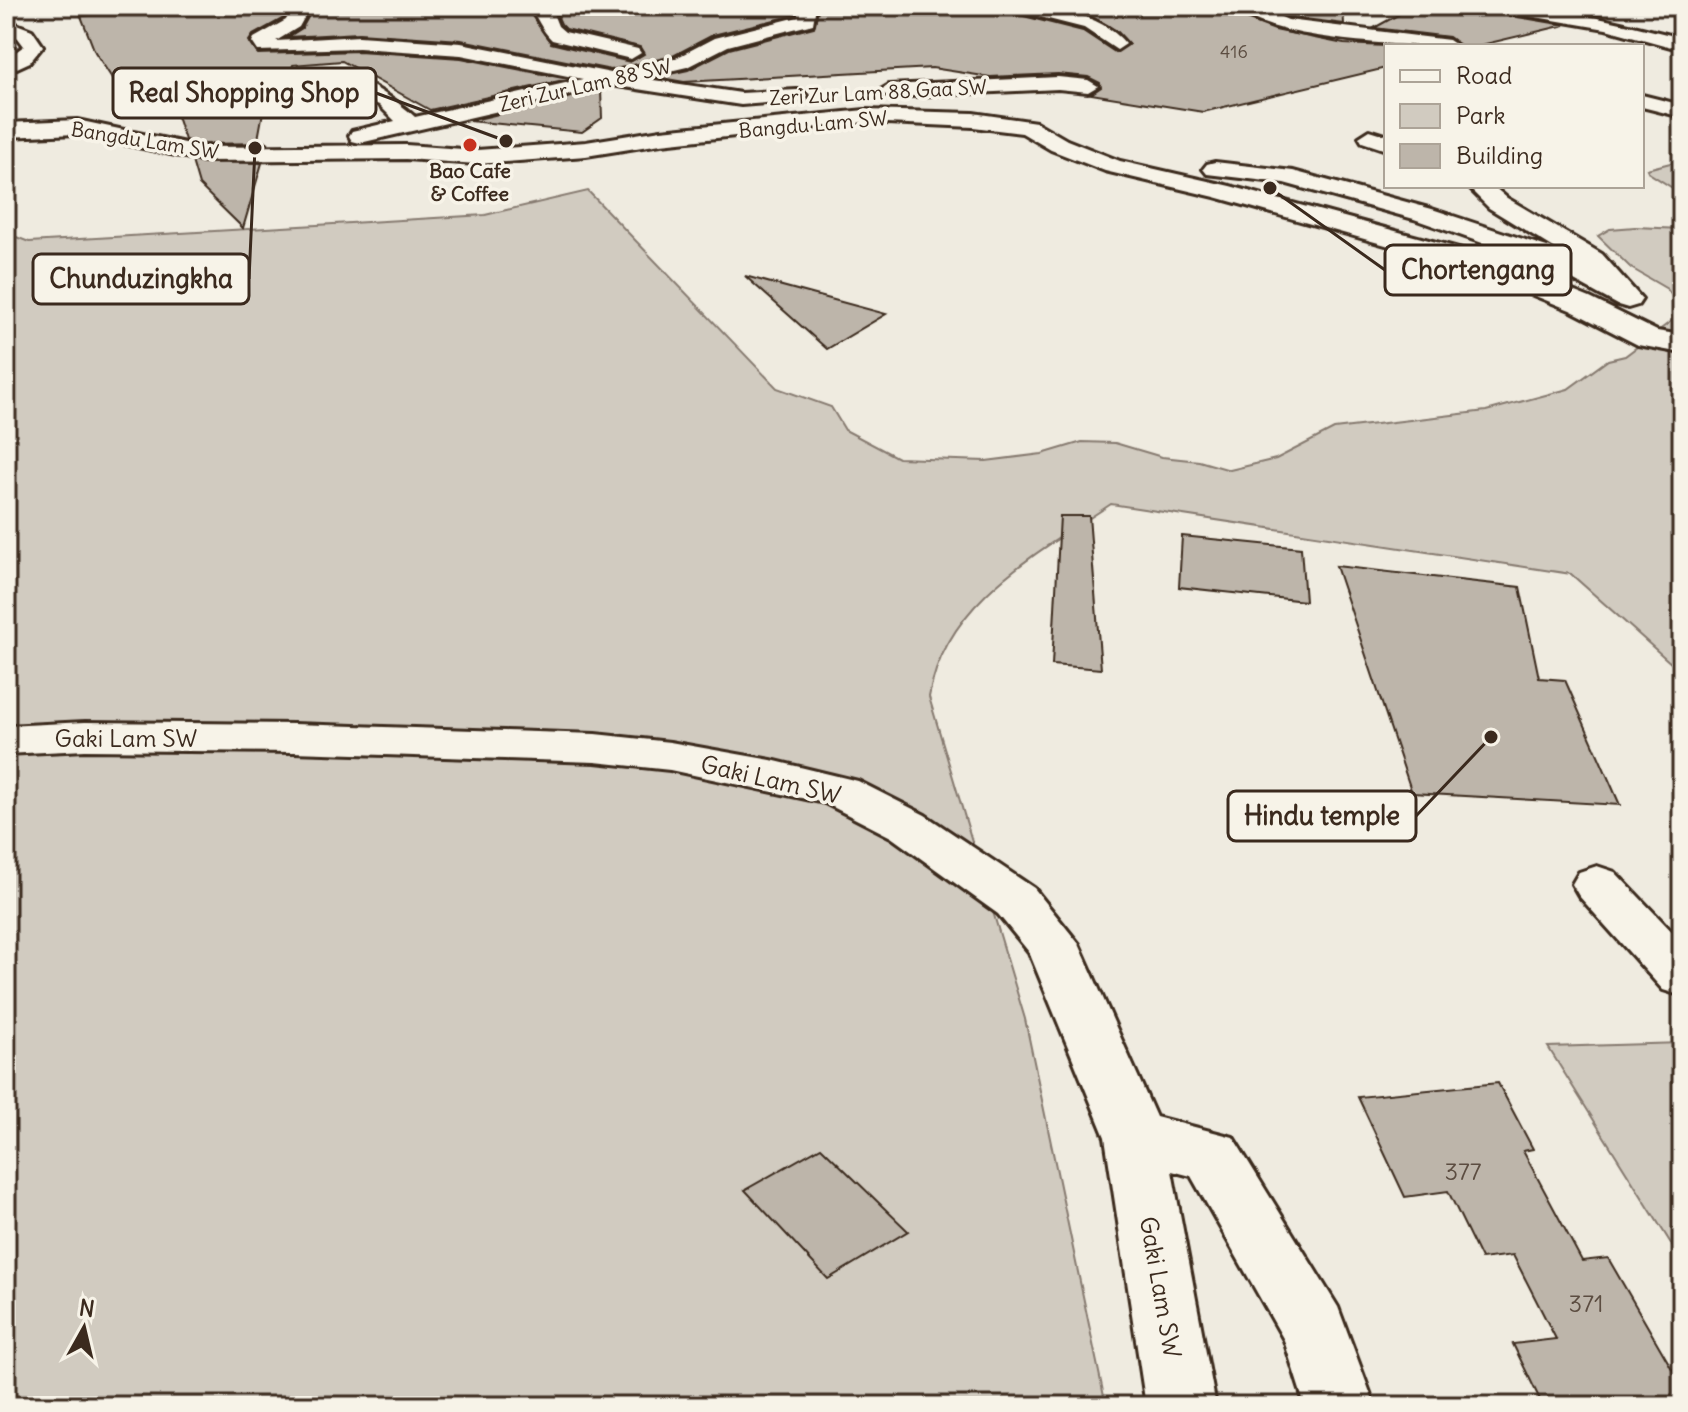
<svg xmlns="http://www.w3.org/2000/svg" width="1688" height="1412" font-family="Delius,sans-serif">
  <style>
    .green { fill: #d1cbc0; stroke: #867a6f; stroke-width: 2 }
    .building { fill: #bdb5aa; stroke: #3b2a1e; stroke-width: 2 }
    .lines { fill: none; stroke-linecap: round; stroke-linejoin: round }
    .street-casing { stroke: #3b2a1e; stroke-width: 6 }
    .secondary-casing { stroke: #3b2a1e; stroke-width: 6 }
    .street { fill: #f7f3e8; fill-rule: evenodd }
    .secondary { fill: #f7f3e8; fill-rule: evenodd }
    .poi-dot { fill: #c8321e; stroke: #f7f3e8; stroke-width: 3 }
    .labels { text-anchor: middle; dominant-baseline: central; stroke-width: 7; stroke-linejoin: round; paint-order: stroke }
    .far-number-label { font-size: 18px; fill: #5c4d41 }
    .far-street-label { font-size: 20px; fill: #3b2a1e; stroke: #f7f3e8 }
    .far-poi-label { font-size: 20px; font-weight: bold; fill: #3b2a1e; stroke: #f7f3e8 }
    .street-label { font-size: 24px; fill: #3b2a1e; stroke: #f7f3e8 }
    .near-number-label { font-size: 24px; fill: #5c4d41 }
    .leader { fill: none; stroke: #3b2a1e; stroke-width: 3 }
    .callout-dot { fill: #3b2a1e; stroke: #f7f3e8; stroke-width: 3 }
    .callout { fill: #f7f3e8; stroke: #3b2a1e; stroke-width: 3 }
    .callout-label { font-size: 26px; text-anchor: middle; font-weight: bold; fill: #3b2a1e }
  </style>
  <rect width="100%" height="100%" fill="#efebe0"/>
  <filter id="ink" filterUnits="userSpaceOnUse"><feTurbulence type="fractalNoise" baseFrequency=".0125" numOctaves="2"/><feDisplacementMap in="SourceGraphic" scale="16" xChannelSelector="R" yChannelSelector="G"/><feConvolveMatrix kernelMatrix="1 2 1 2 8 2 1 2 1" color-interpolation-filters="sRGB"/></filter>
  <g filter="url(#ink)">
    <path class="green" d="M1682 160V194L1649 173 1647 169Z
      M588 191 777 388 831 407 845 430 898 458 986 461 1042 454 1082 442 1115 443 1162 457 1199 461 1230 470 1276 459 1334 429 1486 411 1568 389 1608 360 1625 356 1682 313V673L1571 574 1111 504C1038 553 945 601 929 697L1025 1019 1106 1406H6V233L29 242 485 215Z
      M1635 227 1682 229V310L1667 289 1631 268 1598 236 1610 229Z
      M1682 1043V1261L1548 1047Z"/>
    <path class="building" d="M184 6H275L286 13 284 18 253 35 249 41 258 54 359 51 461 58 568 79 430 110 342 61 293 65 281 103 265 101 258 139 269 143 204 144 185 140 172 102V87L121 92 95 52 81 16Z
      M311 6H525L551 43 630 62 644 54 640 47 566 29 561 24 553 6H795V15L713 35 673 56 611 70 461 40 359 33 288 37 302 28 312 10Z
      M819 6H1007L1012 13 1083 31 1115 52 1129 44 1117 31 1089 15 1053 6H1231L1249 20 1275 30 1344 44 1386 46V68L1203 112 1091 94 1101 87 1100 83 1088 77 1058 74 990 77 932 68 684 82 656 77 688 70 729 49 814 27Z
      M1263 6H1343L1344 24 1289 17Z
      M1414 6H1489L1500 14 1565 25 1477 46H1461L1449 37 1374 28Z
      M601 90 602 118 582 132 469 121Z
      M192 161 262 163 243 228 199 185Z
      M745 276 886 314 827 349Z
      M1060 516H1089L1101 669 1052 665Z
      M1182 536 1301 548 1305 601 1179 587Z
      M1336 566 1520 587 1539 678 1565 680 1620 805 1412 793Z
      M1498 1083 1533 1149 1523 1151 1582 1261 1608 1258 1682 1386V1406H1543L1513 1344 1556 1339 1513 1255 1481 1259 1448 1191 1405 1197 1358 1097Z
      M821 1147 908 1231 828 1279 745 1190Z"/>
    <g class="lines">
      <defs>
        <path id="street" d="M278 6H307L309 9 299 27 276 41 359 36 461 43 611 73 674 59 714 38 798 17V6H816L813 24 728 46 687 67 640 78 741 93 797 90 804 92 807 96 804 100 741 105 611 85 360 143 352 141 349 136 352 131 395 121 379 105 320 78 317 74 320 70C345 64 397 100 415 117L583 79 461 55 359 48 258 51 252 42 254 38 286 20 290 12Z
          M528 6H550L558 26 565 32 638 49 641 53 631 59 552 40C541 30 538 17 528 6Z
          M1010 6C1049 6 1100 12 1126 44L1117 50 1084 28 1013 10Z
          M1234 6H1256L1288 20 1449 40 1458 46C1410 46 1266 41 1234 6Z
          M6 20 32 30 43 46 30 62 6 73V59L24 46 18 38 6 32Z
          M1058 77 1088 80 1098 86 1088 92 1058 89 889 97 879 91 889 85Z
          M1642 95 1682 105V117L1642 107Z
          M865 110 973 113 1036 122 1067 140 1120 161 1230 186 1484 255 1590 298 1657 331 1682 335V353L1638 345 1570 310 1464 267 1215 197 1105 171 1051 150 1022 133 973 127 865 122 661 144 586 156 477 164 406 159 204 161 77 134 6 137V123L77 120 204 147 406 145 477 150 586 142 661 130Z
          M1370 130 1386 135V150L1362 142 1359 137Z
          M1215 162 1293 171 1432 209 1559 251 1489 208 1467 186H1493L1507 198 1602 254 1642 299 1638 305 1628 308 1618 305 1545 265 1414 219 1284 183 1207 174 1203 169 1207 164Z
          M85 722 294 724 595 734 670 742 771 760 858 781 925 815 1034 888 1079 944 1156 1117 1233 1137 1338 1307 1375 1406H1305L1284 1340 1191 1176 1172 1171 1216 1406H1146L1105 1137 1029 952 998 914 891 837 825 803 670 770 595 762 294 752 85 750 6 754V726Z
          M1597 866 1615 872 1682 942V996L1663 990 1579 896 1572 884 1579 872Z"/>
        <path id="secondary" d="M1492 6C1558 6 1619 22 1682 38V50L1606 29 1501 11Z"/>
      </defs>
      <use href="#street" class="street-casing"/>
      <use href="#secondary" class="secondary-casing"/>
      <use href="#street" class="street"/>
      <use href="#secondary" class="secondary"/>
    </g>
  </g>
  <circle class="poi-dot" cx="470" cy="145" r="8"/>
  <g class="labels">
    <g class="far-number-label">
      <text x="1234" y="51">416</text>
    </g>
    <g class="far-street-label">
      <text transform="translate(585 85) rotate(-13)">Zeri Zur Lam 88 SW</text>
      <text transform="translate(878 92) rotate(-3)">Zeri Zur Lam 88 Gaa SW</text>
      <text transform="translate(813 124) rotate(-5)">Bangdu Lam SW</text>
      <text transform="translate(145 140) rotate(9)">Bangdu Lam SW</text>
    </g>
    <g class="far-poi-label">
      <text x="470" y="170">Bao Cafe<tspan x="470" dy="23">&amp; Coffee</tspan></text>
    </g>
    <g class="street-label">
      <text x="126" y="738">Gaki Lam SW</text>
      <text transform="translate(771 779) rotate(13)">Gaki Lam SW</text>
      <text transform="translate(1161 1287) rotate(80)">Gaki Lam SW</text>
    </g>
    <g class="near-number-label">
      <text x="1463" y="1171">377</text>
      <text x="1586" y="1303">371</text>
    </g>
  </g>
  <path class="leader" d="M506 141L376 93M1270 188L1385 270M255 148L249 279M1491 737L1416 816"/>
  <g class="callout-dot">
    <circle cx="506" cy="141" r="8"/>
    <circle cx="1270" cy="188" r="8"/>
    <circle cx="255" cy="148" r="8"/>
    <circle cx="1491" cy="737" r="8"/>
  </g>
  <g class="callout">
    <rect x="113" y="68" width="263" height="50" rx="8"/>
    <rect x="1385" y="245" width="186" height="50" rx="8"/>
    <rect x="33" y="254" width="216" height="50" rx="8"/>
    <rect x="1228" y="791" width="188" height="50" rx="8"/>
  </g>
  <g class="callout-label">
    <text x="244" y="102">Real Shopping Shop</text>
    <text x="1478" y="279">Chortengang</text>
    <text x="141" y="288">Chunduzingkha</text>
    <text x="1322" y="825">Hindu temple</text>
  </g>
  <rect width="1688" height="1412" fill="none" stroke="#f7f3e8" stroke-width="32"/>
  <rect x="16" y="16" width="1656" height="1380" fill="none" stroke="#3b2a1e" stroke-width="3" filter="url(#ink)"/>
  <rect x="1384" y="44" width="260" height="144" fill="#f7f3e8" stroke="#aca397" stroke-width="2"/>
  <rect x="1400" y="70" width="40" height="12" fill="#f7f3e8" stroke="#aca397" stroke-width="2"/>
  <text x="1456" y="84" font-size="24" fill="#3b2a1e">Road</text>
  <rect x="1400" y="104" width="40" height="24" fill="#d1cbc0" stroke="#aca397" stroke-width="2"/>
  <text x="1456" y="124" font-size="24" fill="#3b2a1e">Park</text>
  <rect x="1400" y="144" width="40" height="24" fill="#bdb5aa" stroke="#aca397" stroke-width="2"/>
  <text x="1456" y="164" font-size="24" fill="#3b2a1e">Building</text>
  <g transform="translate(84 1328) rotate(8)" stroke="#f7f3e8" stroke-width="6" paint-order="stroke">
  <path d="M0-6L14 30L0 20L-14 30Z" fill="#3b2a1e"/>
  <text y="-12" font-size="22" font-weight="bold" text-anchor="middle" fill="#3b2a1e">N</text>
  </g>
</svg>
